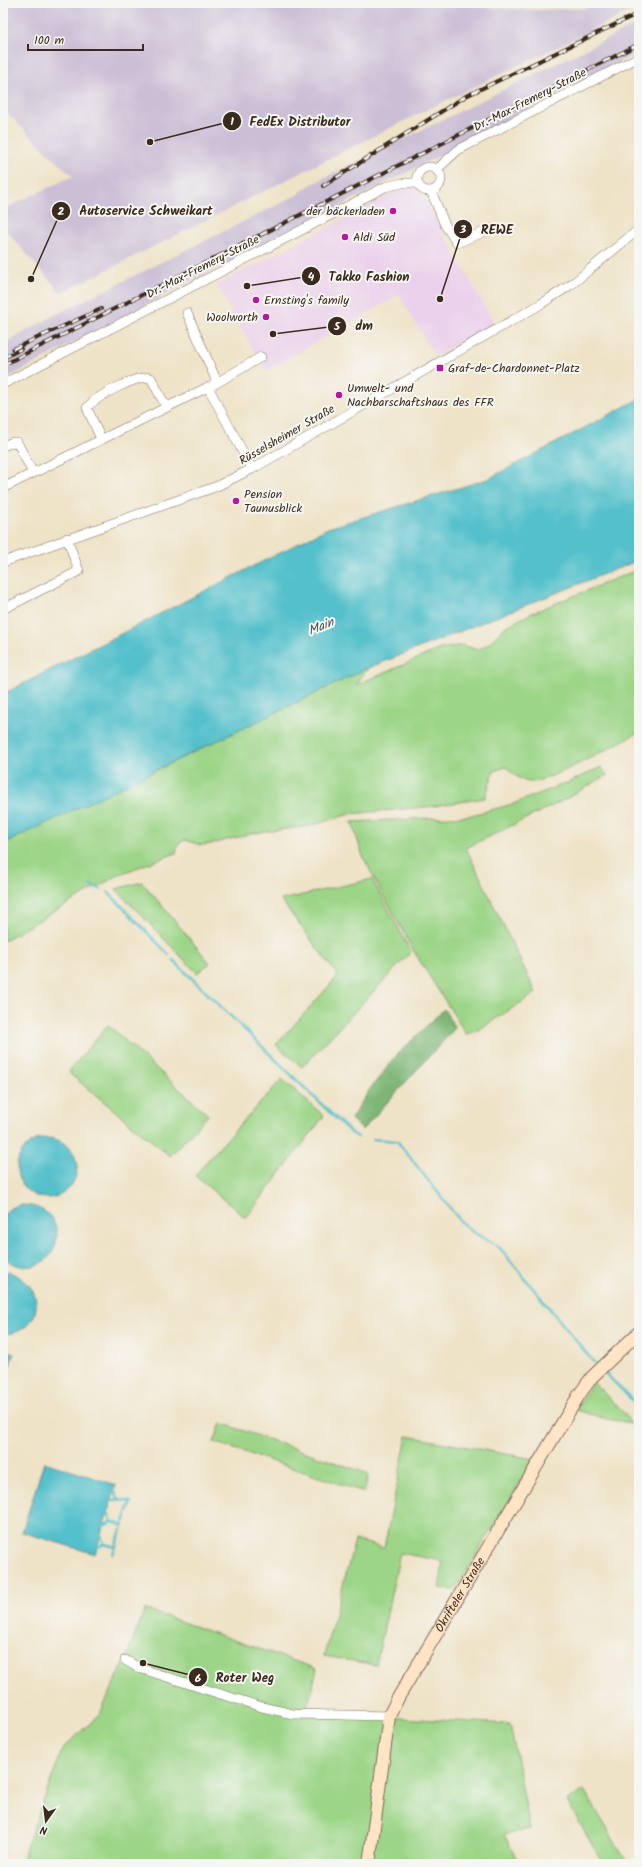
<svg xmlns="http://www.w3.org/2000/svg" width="642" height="1867" font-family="Kalam,sans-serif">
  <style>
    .built { fill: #ebd1eb }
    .industrial { fill: #cbbfd5 }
    .green { fill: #9cd587; stroke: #6c8052 }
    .forest { fill: #7db674; stroke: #5c7049 }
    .water { fill: #53c0cb; stroke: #477574 }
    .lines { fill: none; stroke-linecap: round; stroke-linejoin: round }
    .stream { stroke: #53c0cb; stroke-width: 2.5 }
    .street-casing { stroke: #7a6b59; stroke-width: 10 }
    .secondary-casing { stroke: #7a6b59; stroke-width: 14 }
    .street { stroke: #fff; stroke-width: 9 }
    .secondary { stroke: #ffe4c6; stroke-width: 12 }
    .rail-casing { stroke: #3b2a1e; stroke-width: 4 }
    .rail { stroke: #f6f6f2; stroke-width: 2.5; stroke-dasharray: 8; stroke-linecap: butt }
    .poi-dot { fill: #b5179e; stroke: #f6f6f2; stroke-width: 1.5 }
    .labels { text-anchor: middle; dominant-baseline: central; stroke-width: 4; stroke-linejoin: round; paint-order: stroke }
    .street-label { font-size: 12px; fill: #3b2a1e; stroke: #f6f6f2 }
    .poi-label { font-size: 12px; fill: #3b2a1e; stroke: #f6f6f2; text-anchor: start }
    .water-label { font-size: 13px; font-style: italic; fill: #425752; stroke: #f6f6f2 }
    .leader { fill: none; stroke: #3b2a1e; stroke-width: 1.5 }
    .callout-dot { fill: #3b2a1e; stroke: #f6f6f2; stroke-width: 1.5 }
    .mark-label { font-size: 12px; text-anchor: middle; font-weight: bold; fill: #fff }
    .callout-label { font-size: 13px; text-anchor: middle; font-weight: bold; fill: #3b2a1e; stroke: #f6f6f2; stroke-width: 4; stroke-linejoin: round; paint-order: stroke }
  </style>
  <rect width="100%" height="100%" fill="#f6f6f2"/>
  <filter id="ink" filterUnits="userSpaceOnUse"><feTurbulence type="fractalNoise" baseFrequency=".025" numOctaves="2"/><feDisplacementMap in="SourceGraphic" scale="8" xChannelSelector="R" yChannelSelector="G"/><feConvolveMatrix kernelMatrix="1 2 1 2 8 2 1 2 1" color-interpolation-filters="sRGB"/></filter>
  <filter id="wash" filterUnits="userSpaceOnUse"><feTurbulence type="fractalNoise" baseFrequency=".012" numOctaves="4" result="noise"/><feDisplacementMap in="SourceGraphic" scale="16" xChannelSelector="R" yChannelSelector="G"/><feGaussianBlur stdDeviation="0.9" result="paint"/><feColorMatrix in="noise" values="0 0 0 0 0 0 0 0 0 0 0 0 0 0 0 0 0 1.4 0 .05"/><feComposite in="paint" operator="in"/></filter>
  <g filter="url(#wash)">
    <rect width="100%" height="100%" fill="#efe3c7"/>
    <path class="built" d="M415 182 494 323 435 357 399 295 266 371 216 285Z"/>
    <path class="industrial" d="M3 3H453L490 8 537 10 584 8 617 3H639V7L422 112 61 293 3 227V209L73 176 52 157 3 109Z
      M639 23V52L402 175 177 288 3 380V344L53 316 297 195 308 186Z"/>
    <path class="green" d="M639 569V732C620 742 546 784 529 782 520 781 513 773 506 767L494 771 485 798 435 806 350 814 310 826 255 833 211 844 201 845 184 840 178 845 176 853 120 874 3 941V844L368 668 356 685 440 649 463 645 478 650 488 644 505 627 532 613Z
      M601 767 607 775 564 800 466 848 536 993 475 1032 466 1034 413 950 375 880 362 854 352 822 468 816 513 804 574 780Z
      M372 879 411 952 302 1067 276 1045 338 976 281 900Z
      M142 882 210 963 197 973 116 889Z
      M108 1025 208 1115 170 1156 70 1074V1070Z
      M282 1079 324 1116 246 1218 195 1176 207 1161Z
      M593 1382 625 1414 630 1423 607 1419 576 1410Z
      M221 1423 369 1474 364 1492 214 1442Z
      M407 1436 534 1459 455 1590 439 1588 443 1564 438 1560 400 1553 376 1665 324 1656 355 1540 384 1548Z
      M145 1609 317 1669 307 1709 383 1717 510 1724 530 1829 504 1835 519 1864H20L63 1748 100 1714 124 1663Z
      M584 1790 628 1864H603L567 1801Z"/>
    <path class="forest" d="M444 1009 455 1028 362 1130 351 1119 370 1089 397 1055Z"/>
    <path class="water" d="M639 399V560L368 668 3 844V694L328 528 488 479Z
      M17 1168a30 30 0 1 1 60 0a30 30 0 1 1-60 0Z
      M21 1205C76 1206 61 1274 21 1266 14 1265 8 1262 3 1256V1215L10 1208Z
      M9 1272C48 1285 44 1333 3 1334V1273Z
      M3 1349 14 1353 3 1387Z
      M44 1462 116 1485 95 1554 22 1532Z"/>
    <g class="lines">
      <path class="stream" d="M90 885 101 889
        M108 892 169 955
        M173 960 350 1132 358 1137
        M373 1139 397 1141 462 1223 471 1231 499 1247 596 1365
        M603 1371 639 1407
        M114 1491 119 1499
        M111 1501 119 1499 131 1502 113 1554
        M108 1512 112 1522
        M103 1526 112 1522 123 1525
        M101 1535 104 1544
        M97 1547 104 1544 116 1547"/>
    </g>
  </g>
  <g filter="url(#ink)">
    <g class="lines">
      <defs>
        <path id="street" d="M417 179a12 12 0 1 1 24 0a12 12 0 1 1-24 0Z
          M436 170 458 150 639 57
          M431 191 445 225 457 243 491 229
          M187 313 217 382
          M3 384 385 187 402 183H418
          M213 385 261 357
          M101 439 87 408C95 397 138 374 151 378L166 407
          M3 446 13 442H17L33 473
          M3 488 208 387 252 469
          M3 562 215 487 252 469 541 304 572 284 639 229
          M3 609 79 571 67 538
          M125 1660 139 1668 214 1692 262 1707 293 1714 389 1716"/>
        <g id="secondary">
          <path id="s1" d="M369 1864 389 1716 398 1698 579 1395 592 1377 639 1332"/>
        </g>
      </defs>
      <use href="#street" class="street-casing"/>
      <use href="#secondary" class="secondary-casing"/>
      <use href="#street" class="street"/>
      <use href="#secondary" class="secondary"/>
      <defs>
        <path id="rail" d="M323 186 466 96 639 13
          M13 349 101 309
          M3 358 21 349
          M3 365 639 44"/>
      </defs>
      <use href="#rail" class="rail-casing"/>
      <use href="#rail" class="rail"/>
    </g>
  </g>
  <g class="poi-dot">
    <circle cx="393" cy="211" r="4"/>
    <circle cx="345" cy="237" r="4"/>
    <circle cx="256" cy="300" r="4"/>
    <circle cx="266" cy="317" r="4"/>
    <rect x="436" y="364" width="8" height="8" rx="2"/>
    <circle cx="339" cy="395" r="4"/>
    <circle cx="236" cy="501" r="4"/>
  </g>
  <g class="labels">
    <g class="street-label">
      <text transform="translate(530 100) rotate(-27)">Dr.-Max-Fremery-Straße</text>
      <text transform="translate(203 267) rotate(-27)">Dr.-Max-Fremery-Straße</text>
      <text transform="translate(287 435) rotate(-30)">Rüsselsheimer Straße</text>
      <text stroke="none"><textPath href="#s1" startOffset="290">Okrifteler Straße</textPath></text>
    </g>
    <g class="poi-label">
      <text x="385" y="211" text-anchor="end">der bäckerladen</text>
      <text x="353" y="237">Aldi Süd</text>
      <text x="264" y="300">Ernsting's family</text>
      <text x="258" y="317" text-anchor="end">Woolworth</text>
      <text x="448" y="368">Graf-de-Chardonnet-Platz</text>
      <text x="347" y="388">Umwelt- und<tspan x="347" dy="14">Nachbarschaftshaus des FFR</tspan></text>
      <text x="244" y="494">Pension<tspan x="244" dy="14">Taunusblick</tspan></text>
    </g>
    <g class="water-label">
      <text transform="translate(321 627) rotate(-23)">Main</text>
    </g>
  </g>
  <path class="leader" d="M150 142L232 121M31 279L61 211M440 299L463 229M247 286L311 276M273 334L337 326M143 1663L198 1677"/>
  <g class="callout-dot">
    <circle cx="150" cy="142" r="4"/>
    <circle cx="31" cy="279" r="4"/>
    <circle cx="440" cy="299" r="4"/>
    <circle cx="247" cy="286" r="4"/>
    <circle cx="273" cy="334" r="4"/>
    <circle cx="143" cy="1663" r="4"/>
    <circle cx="232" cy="121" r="10"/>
    <circle cx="61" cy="211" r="10"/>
    <circle cx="463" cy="229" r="10"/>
    <circle cx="311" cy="276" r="10"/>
    <circle cx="337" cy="326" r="10"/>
    <circle cx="198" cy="1677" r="10"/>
  </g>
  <g class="mark-label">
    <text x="232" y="125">1</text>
    <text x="61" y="215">2</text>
    <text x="463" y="233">3</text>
    <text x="311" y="280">4</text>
    <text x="337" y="330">5</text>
    <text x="198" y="1682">6</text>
  </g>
  <g class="callout-label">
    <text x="300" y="126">FedEx Distributor</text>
    <text x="146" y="215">Autoservice Schweikart</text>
    <text x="497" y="234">REWE</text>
    <text x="369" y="281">Takko Fashion</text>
    <text x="364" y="330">dm</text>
    <text x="245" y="1682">Roter Weg</text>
  </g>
  <rect width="642" height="1867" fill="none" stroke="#f6f6f2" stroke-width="16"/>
  <g transform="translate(46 1821) rotate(194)" stroke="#f6f6f2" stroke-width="3" paint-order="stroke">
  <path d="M0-3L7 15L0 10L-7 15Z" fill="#3b2a1e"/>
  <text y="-6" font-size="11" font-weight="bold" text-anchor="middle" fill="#3b2a1e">N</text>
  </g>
  <path d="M28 44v6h115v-6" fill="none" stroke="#3b2a1e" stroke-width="2"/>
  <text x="34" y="44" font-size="12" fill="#3b2a1e" stroke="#f6f6f2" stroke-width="3" paint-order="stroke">100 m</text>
</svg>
